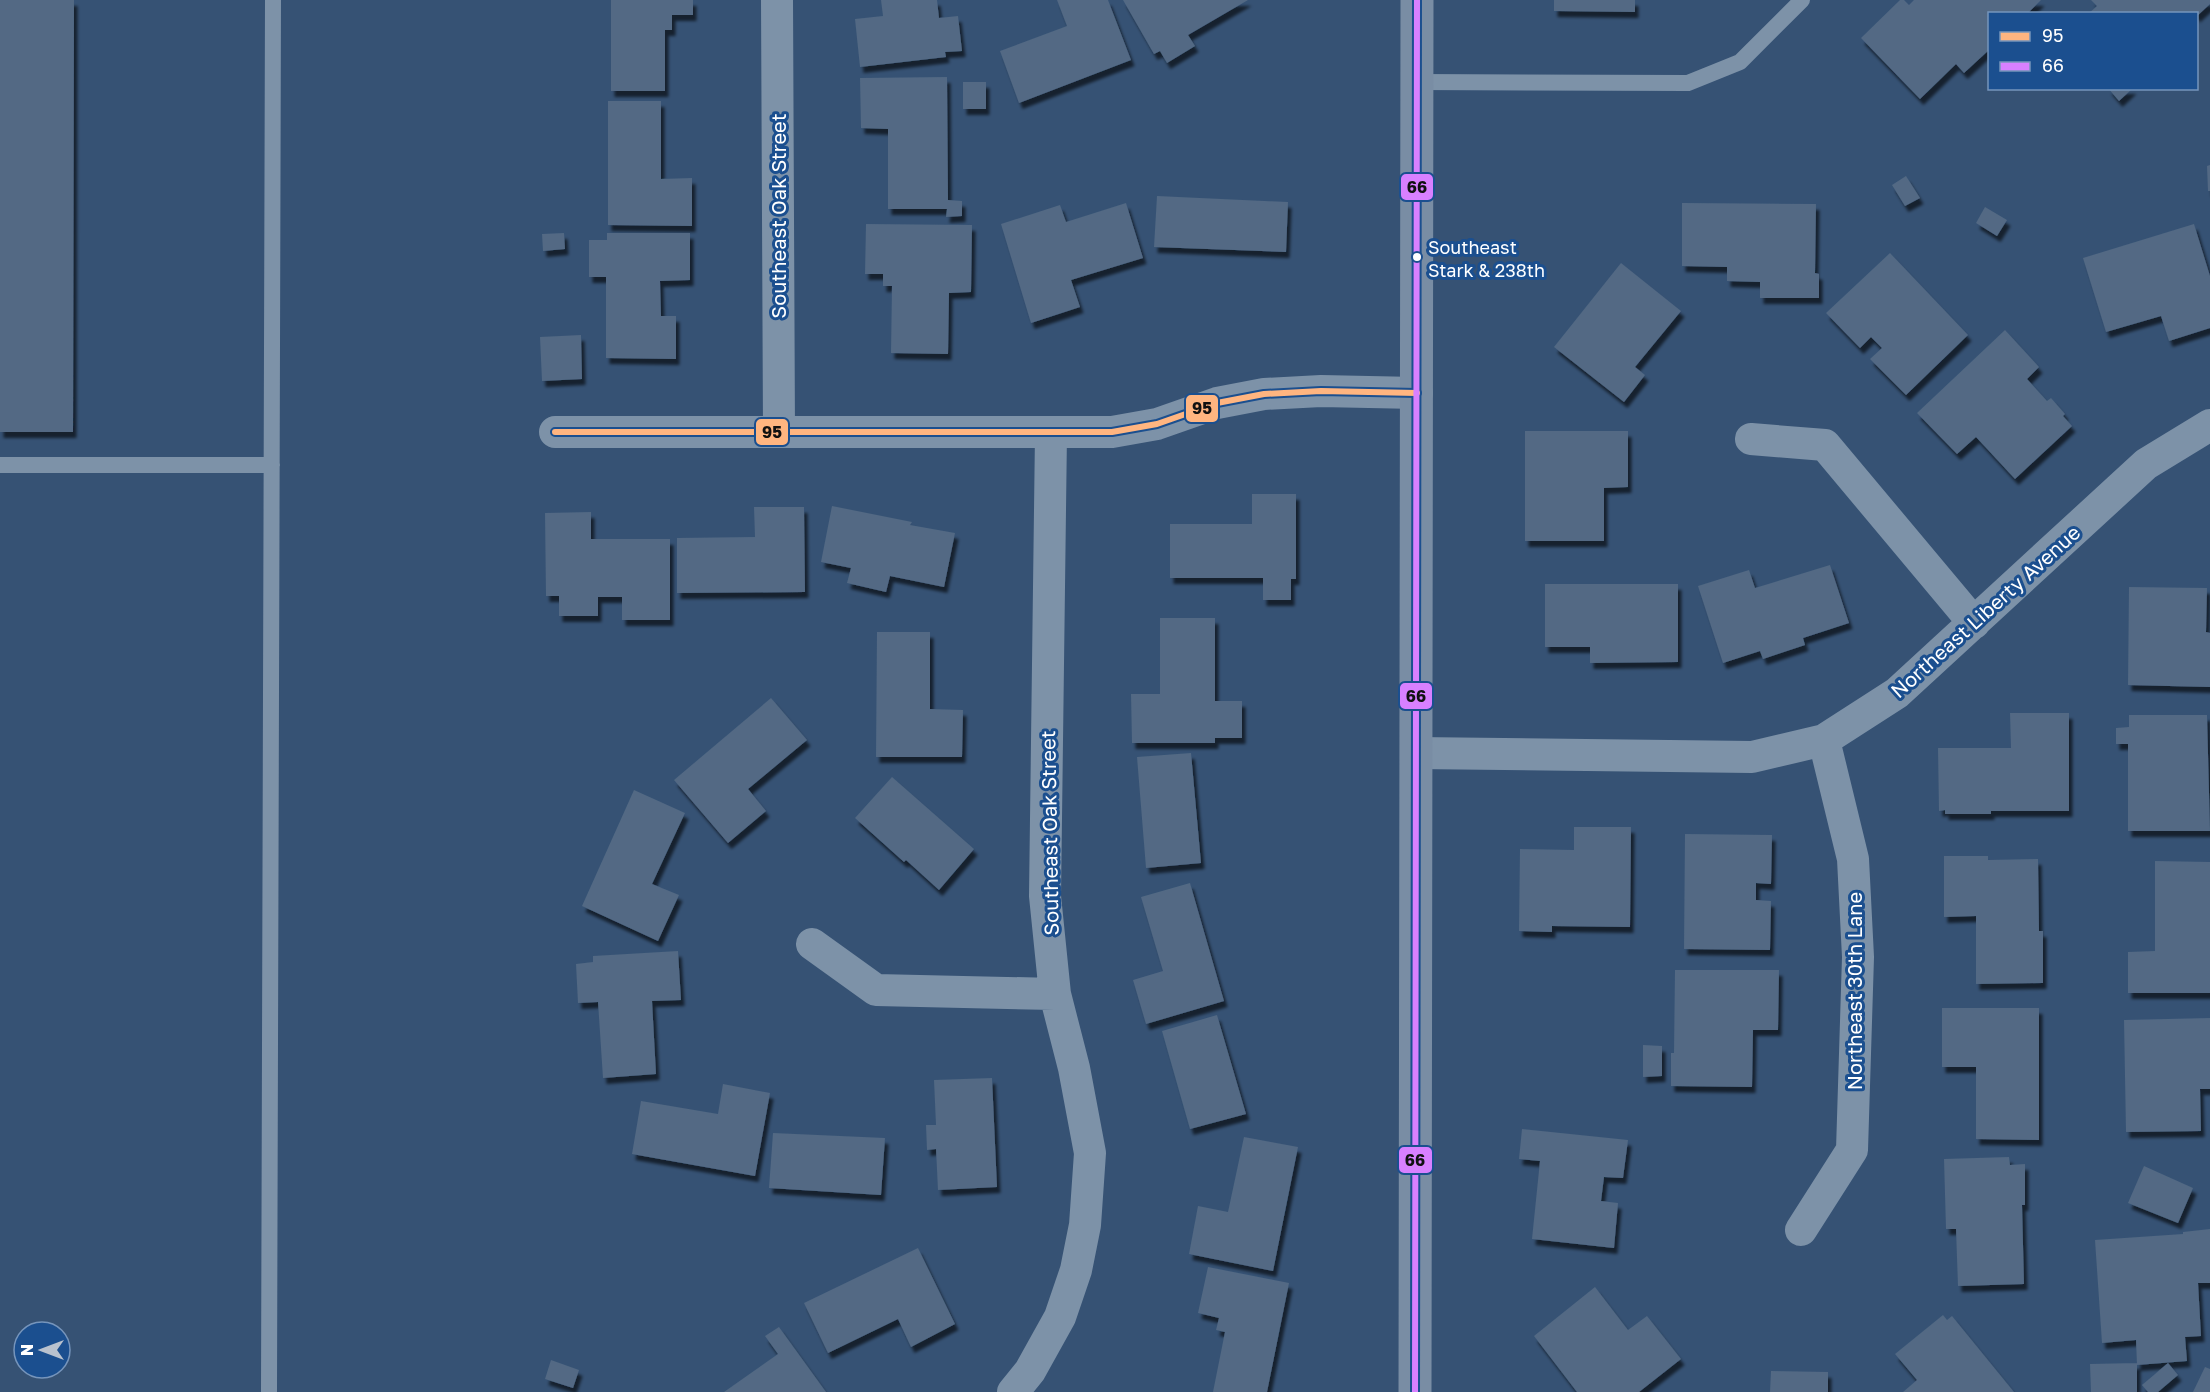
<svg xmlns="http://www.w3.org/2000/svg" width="2210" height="1392" font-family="'Golos Text',sans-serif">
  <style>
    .building { fill: #526984; filter: url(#shadow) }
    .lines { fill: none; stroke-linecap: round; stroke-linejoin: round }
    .service { stroke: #7d92a8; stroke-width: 16 }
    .minor { stroke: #7d92a8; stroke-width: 32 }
    .secondary { stroke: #798da4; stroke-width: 33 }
    .bus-1-casing { stroke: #1b4f8f; stroke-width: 10 }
    .bus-2-casing { stroke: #1b4f8f; stroke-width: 10 }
    .bus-1 { stroke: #ffb580; stroke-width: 6 }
    .bus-2 { stroke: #d880ff; stroke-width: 6 }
    .bus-dot { fill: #fff; stroke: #1b4f8f; stroke-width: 2 }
    .labels { text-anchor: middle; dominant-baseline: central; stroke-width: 6; stroke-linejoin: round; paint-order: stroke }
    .bus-label { font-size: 18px; fill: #fff; stroke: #1b4f8f; text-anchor: start }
    .street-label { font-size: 20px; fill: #fff; stroke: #1b4f8f }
    .line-badge { stroke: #1b4f8f; stroke-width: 2 }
    .pale-badge-label { font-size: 16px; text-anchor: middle; font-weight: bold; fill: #111 }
  </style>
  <defs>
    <filter id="shadow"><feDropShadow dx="3.5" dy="6" stdDeviation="1.5" flood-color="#0009"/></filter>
  </defs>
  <rect width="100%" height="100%" fill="#365274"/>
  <path class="building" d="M0 0H74L73 432H0Z
    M611 0H693V15H672V30H665V91H611Z
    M881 0H937L939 18 958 16 962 51 945 52 946 57 860 67 855 19 883 16Z
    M1057 0H1108L1131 60 1019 103 1000 51 1067 26Z
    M1123 0H1248L1188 35 1195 46 1167 63 1160 51 1154 54Z
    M1554 0H1635V12L1554 11Z
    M1900 0H1904L1909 5 1914 0H2041L2027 14H1990V49L1964 73 1956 64 1920 99 1861 38Z
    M2091 0H2210V4L2196 17V14H2088L2097 6Z
    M947 77 948 200 962 201V216L946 217 947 209H888V129L861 128 860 78Z
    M963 82H986V109H963Z
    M2108 88H2133L2119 101Z
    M608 101H661V179L692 178V226L608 225Z
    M2210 165V191H2208L2207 166Z
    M1906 176 1920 198 1905 206 1892 185Z
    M1157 196 1288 202 1286 252 1154 247Z
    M1126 203 1143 258 1071 280 1080 307 1031 323 1001 224 1060 205 1066 222Z
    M1682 203 1816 204 1815 273 1819 274V298H1760V282L1727 281V267L1682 266Z
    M1985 207 2007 220 1997 236 1976 223Z
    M866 224 972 225 971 292 949 293 948 354 891 353 892 286H883V274H865Z
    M2194 224 2210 276V328L2169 341 2161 316 2106 332 2083 258Z
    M564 233 565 249 543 251 542 234Z
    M607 233H690V280L660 281 661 316H676V359L606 358V277H589V240H607Z
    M1890 253 1968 335 1906 395 1870 359 1882 348 1871 337 1860 348 1826 313Z
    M1621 263 1681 311 1635 367 1645 375 1624 402 1554 347Z
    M2005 330 2039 367 2027 379 2047 401 2051 398 2065 414 2063 416 2072 426 2015 479 1976 437 1957 454 1917 413Z
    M581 335 582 379 542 381 540 337Z
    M1525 431H1628V487L1604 488V541H1525Z
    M1252 494H1296V579H1291V600H1263V578H1170V524H1252Z
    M832 506 912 522 910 525 955 533 944 587 890 576 886 592 847 583 851 568 821 562Z
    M754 507H804L805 592 677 593V538L755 537Z
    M591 512V539H670V620H622V597H598V616H559V596H546L545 513Z
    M1830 565 1849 623 1803 638 1805 645 1763 659 1760 651 1723 663 1698 586 1749 570 1755 588Z
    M1545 584H1678V662L1590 663V647H1545Z
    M2129 587 2207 588 2206 632 2210 633V687L2128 685Z
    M1160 618H1215V701H1242V738H1215V743H1132L1131 694H1160Z
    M877 632H930V709L963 710 962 757H876Z
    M771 698 807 740 748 789 766 811 728 843 674 780Z
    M2010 713H2069V811H1991V814H1945V810L1939 811 1938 748H2011Z
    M2129 715H2207L2210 831H2128V744H2116V728L2129 727Z
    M1191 753 1201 863 1146 868 1137 757Z
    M892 777 974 849 939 890 906 860 904 862 855 818Z
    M634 790 685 813 652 884 679 895 658 941 582 906Z
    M1574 827H1631L1630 927 1552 926V932L1519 931 1520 849 1574 850Z
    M1685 834 1772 835 1771 884 1756 883V900L1771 901 1770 950 1684 949Z
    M1944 856H1988V860L2038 859 2039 931H2043V983L1976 984V916L1944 917Z
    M2155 861 2210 862V993H2128V952L2155 951Z
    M1190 883 1224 1001 1146 1024 1133 980 1163 971 1141 897Z
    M678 951 681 1000 652 1001 656 1074 603 1078 598 1002 578 1003 576 964 593 962V956Z
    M1675 970H1779L1778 1030H1753L1752 1087 1671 1086V1053H1674Z
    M1942 1008H2039V1140L1976 1139V1067H1942Z
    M1217 1015 1246 1114 1190 1129 1162 1031Z
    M2210 1018V1089H2200L2201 1131 2126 1132 2124 1020Z
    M1643 1045 1662 1046V1076L1643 1077Z
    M992 1078 997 1187 938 1190 936 1149 927 1150 926 1125H936L934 1080Z
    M723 1084 770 1093 755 1176 632 1154 641 1101 718 1114Z
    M1522 1129 1628 1140 1623 1178 1604 1177 1601 1201 1618 1203 1614 1248 1532 1239 1540 1161 1519 1159Z
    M773 1133 885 1138 881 1195 769 1188Z
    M1244 1137 1298 1147 1273 1271 1189 1254 1198 1206 1228 1212Z
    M2009 1157 2010 1165 2025 1164V1205H2022L2024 1284 1958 1286 1956 1229H1946L1944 1159Z
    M2144 1166 2193 1188 2178 1223 2128 1203Z
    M2210 1229V1283H2198L2201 1336 2185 1337 2187 1361 2137 1365 2136 1340 2102 1343 2095 1240 2183 1234V1232Z
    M918 1248 955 1324 911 1347 898 1319 828 1353 804 1303Z
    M1208 1267 1289 1283 1267 1392H1213L1225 1332 1216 1330 1219 1318 1198 1313Z
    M1595 1287 1628 1330 1647 1316 1681 1359 1639 1392H1577L1534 1336Z
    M1943 1315 1947 1320 1952 1316 2014 1392H1903L1917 1380 1895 1354Z
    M779 1327 826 1392H724L778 1354 765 1336Z
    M551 1360 579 1370 573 1388 545 1379Z
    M2137 1363V1392H2091L2090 1364Z
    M2168 1363 2178 1375 2158 1392H2148L2142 1385Z
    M2205 1367 2210 1369V1392H2193Z
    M1771 1371 1828 1372V1392H1770Z"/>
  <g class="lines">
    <path class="service" d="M1417 82 1688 83 1740 62 1802 0
      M0 465H272
      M269 1392 273 0"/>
    <path class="minor" d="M777 0 779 432
      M555 432H1112L1157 424 1217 403 1264 394 1321 391 1417 393
      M1751 439 1825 445 1974 623
      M1416 753 1752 757 1824 740 1897 693 2146 464 2210 425
      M812 944 876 990 1055 994
      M1801 1230 1852 1150 1858 957 1853 859 1824 740
      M1013 1392 1030 1371 1060 1317 1076 1270 1085 1225 1090 1153 1074 1068 1055 994 1045 896 1051 433"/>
    <path class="secondary" d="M1415 1392 1417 0"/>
    <defs>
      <path id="bus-1" d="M555 432H1112L1157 424 1217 403 1264 394 1321 391 1417 393"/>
      <path id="bus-2" d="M1415 1392 1417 0"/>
    </defs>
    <use href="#bus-1" class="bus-1-casing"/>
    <use href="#bus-2" class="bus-2-casing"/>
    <use href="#bus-1" class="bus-1"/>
    <use href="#bus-2" class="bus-2"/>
  </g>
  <circle class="bus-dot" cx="1417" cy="257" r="5"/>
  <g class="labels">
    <g class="bus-label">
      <text x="1428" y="247">Southeast<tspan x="1428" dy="23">Stark &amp; 238th</tspan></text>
    </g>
    <g class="street-label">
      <text transform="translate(778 216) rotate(-90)">Southeast Oak Street</text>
      <text transform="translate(1985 611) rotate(-42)">Northeast Liberty Avenue</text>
      <text transform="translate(1049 833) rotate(-91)">Southeast Oak Street</text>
      <text transform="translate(1854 991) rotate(-90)">Northeast 30th Lane</text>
    </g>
  </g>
  <g class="line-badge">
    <rect x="1400" y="173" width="34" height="28" rx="6" fill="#d880ff"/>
    <rect x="1185" y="394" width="34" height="29" rx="6" fill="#ffb580"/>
    <rect x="755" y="418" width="34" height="28" rx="6" fill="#ffb580"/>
    <rect x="1399" y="682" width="34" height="28" rx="6" fill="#d880ff"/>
    <rect x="1398" y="1146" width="35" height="28" rx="6" fill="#d880ff"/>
  </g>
  <g class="pale-badge-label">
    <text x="1417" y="193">66</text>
    <text x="1202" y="414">95</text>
    <text x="772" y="438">95</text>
    <text x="1416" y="702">66</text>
    <text x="1415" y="1166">66</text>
  </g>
  <rect x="1988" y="12" width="210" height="78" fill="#1b4f8f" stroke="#7695bc" stroke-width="1.5"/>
  <rect x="2000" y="32" width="30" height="9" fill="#ffb580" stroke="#7695bc" stroke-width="1.5"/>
  <text x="2042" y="42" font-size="18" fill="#ffffff">95</text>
  <rect x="2000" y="62" width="30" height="9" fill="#d880ff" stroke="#7695bc" stroke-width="1.5"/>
  <text x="2042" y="72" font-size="18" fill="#ffffff">66</text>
  <g transform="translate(42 1350) rotate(270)"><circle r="28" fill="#1b4f8f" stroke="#7695bc" stroke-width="1.5"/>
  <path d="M0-4.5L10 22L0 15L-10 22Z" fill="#b9c2ce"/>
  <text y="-9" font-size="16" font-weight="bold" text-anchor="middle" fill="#ffffff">N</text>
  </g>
</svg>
